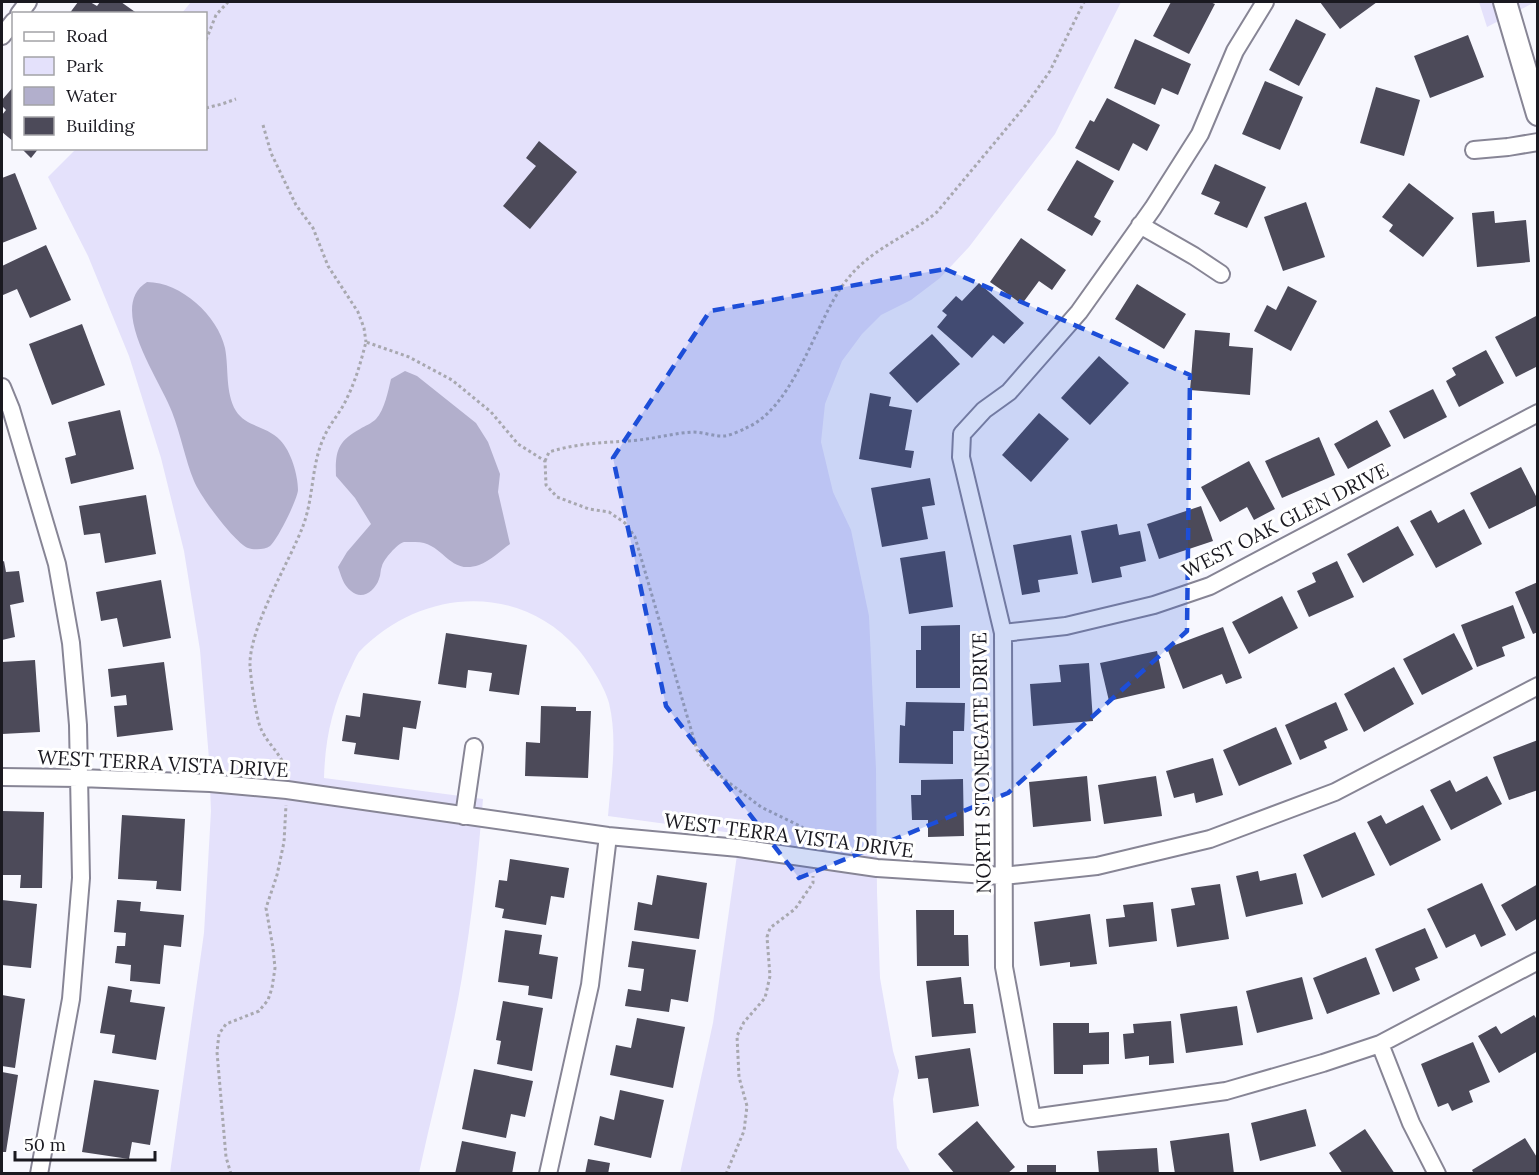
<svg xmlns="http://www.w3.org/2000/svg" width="1539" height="1175" font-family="Lora,serif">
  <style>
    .green { fill: #e4e1fb }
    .water { fill: #b2afcc }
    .building { fill: #4c4a59 }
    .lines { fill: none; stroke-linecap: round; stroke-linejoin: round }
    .street-casing { stroke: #878595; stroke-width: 20 }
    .secondary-casing { stroke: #878595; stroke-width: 26 }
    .path { stroke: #a8a8af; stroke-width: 3; stroke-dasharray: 3 3; stroke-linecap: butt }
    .street { stroke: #fff; stroke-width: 16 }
    .secondary { stroke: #fff; stroke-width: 22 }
    .marked { fill: #1d4ed8; fill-opacity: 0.2; stroke: #1d4ed8; stroke-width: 4.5; stroke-dasharray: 12 8; stroke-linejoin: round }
    .labels { text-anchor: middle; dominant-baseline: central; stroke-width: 6; stroke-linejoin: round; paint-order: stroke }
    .street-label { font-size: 20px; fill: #1a1920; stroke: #fff }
  </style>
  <rect width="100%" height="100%" fill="#f7f7fe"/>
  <path class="green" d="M191 2H1121L1055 134 969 247 940 278 911 300 881 315 862 334 842 361 825 404 821 442 833 492 851 530 869 616 876 769 877 892 880 978 893 1051 899 1071 893 1099 897 1148 911 1173H680L713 1023 740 834 608 816C611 779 618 740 609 703 604 685 588 661 577 648 517 581 419 589 359 652 355 658 352 666 349 672 332 707 325 740 324 778L483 799C478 859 472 918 462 977 451 1043 433 1108 419 1173H170L204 933 211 811 209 759 200 650 184 551 161 458 129 356 88 256 48 177 76 149 206 148V14L182 13Z
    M1479 2H1535L1487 27Z"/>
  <path class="water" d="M147 282C181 282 218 316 225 348 229 369 225 392 236 411 246 427 267 426 280 440 291 451 298 475 298 490 298 498 277 541 270 546 265 550 254 550 248 548 234 542 200 496 194 481 185 459 181 435 172 412 161 381 106 307 147 282Z
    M405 371 417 376 476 423 488 442 500 474 498 492 510 544C500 551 490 561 479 565 447 576 444 540 413 542 412 542 405 542 404 542 397 544 384 559 382 566 380 570 381 575 379 579 375 591 362 601 351 591 343 585 341 575 338 567L347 552 371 524 355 498 336 476C335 451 338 441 360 429 365 426 372 423 376 419 385 409 388 391 391 379Z"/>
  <path class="building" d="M78 2H90L97 6 100 2H121L138 14H69Z
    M1171 2H1210L1215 4 1189 54 1153 36Z
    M1320 2H1377L1340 29Z
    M1296 19 1326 34 1299 86 1269 70Z
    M1468 35 1484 77 1430 98 1414 56Z
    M1135 39 1191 64 1178 95 1162 88 1155 105 1114 88Z
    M1265 81 1303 97 1280 150 1242 134Z
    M14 86V142L2 132V115L6 110 2 106V100Z
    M1376 87 1420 100 1404 156 1360 143Z
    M1107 98 1160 125 1147 151 1133 143 1119 171 1075 148 1090 120 1094 122Z
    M539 141 577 172 530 229 503 206 536 166 526 158Z
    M21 148H39L31 158Z
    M1077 160 1114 181 1094 217 1101 221 1092 236 1047 210Z
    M1215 164 1266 187 1247 228 1214 214 1220 202 1201 194Z
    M15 173 37 229 2 243V178Z
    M1409 183 1454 218 1423 257 1389 231 1393 225 1382 217Z
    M1306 202 1325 257 1283 271 1264 217Z
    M1494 211 1495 223 1526 220 1530 262 1477 267 1472 213Z
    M1021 238 1066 270 1052 290 1039 281 1022 304 990 282Z
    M46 245 71 300 30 318 17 289 3 295 2 266Z
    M979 283 1024 323 1004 344 993 335 972 358 937 327 947 315 942 311 956 296 962 301Z
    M1137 284 1186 314 1164 349 1115 319Z
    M1288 286 1317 301 1291 351 1254 331 1267 305 1276 310Z
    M1538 315V366L1516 377 1495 337Z
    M82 324 105 385 52 405 29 344Z
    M1195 330 1230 333 1229 346 1253 348 1250 395 1190 390Z
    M932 334 960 364 917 403 889 373Z
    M1486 350 1504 383 1459 407 1446 381 1456 375 1452 368Z
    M1099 356 1129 383 1090 425 1061 398Z
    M1433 389 1447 417 1404 439 1389 411Z
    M870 393 891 397 889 406 912 410 905 450 914 451 911 468 859 459Z
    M120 410 134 469 71 484 65 458 76 455 68 422Z
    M1039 413 1069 439 1031 482 1002 455Z
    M1377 420 1391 446 1348 469 1334 444Z
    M1319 437 1335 475 1282 498 1265 461Z
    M1249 461 1275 509 1254 520 1247 507 1220 522 1201 487Z
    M1521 467 1538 500V505L1489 529 1470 493Z
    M930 478 935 505 922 507 928 539 882 547 871 488Z
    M146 495 156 554 105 563 100 533 84 535 79 506Z
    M1201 506 1213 541 1159 559 1147 524Z
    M1464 509 1482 544 1436 568 1410 521 1431 510 1438 523Z
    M1117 524 1119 535 1140 531 1146 561 1120 567 1122 577 1092 583 1081 531Z
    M1398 526 1414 555 1363 583 1347 554Z
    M1071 535 1078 574 1038 580 1040 592 1022 595 1013 545Z
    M945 551 953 607 909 614 900 558Z
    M4 561 6 572 19 571 24 602 10 605 15 637 2 640V562Z
    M1337 561 1354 597 1309 617 1297 591 1316 582 1312 573Z
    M161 580 171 638 123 647 117 618 101 621 96 592Z
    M1538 582V632L1533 634 1515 592Z
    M1282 596 1298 628 1249 654 1232 622Z
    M1513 605 1525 638 1502 647 1505 656 1477 667 1461 625Z
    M960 625V688H916V650H921V626Z
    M1223 627 1242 678 1226 684 1222 674 1183 689 1167 648Z
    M446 633 527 645 519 695 489 691 492 673 468 670 466 688 438 684Z
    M1454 633 1473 669 1422 695 1403 659Z
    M1157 651 1165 688 1109 701 1100 663Z
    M35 660 40 732 2 734V662Z
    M164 662 173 730 117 737 114 706 127 705 126 695 111 697 108 669Z
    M1089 663 1093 721 1033 726 1030 684 1061 682 1059 665Z
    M1394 667 1414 704 1364 732 1344 694Z
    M363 693 421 701 416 729 403 727 399 760 354 754 356 743 342 741 346 715 360 717Z
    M906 702 965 703 964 731H953V764L899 763 900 725 905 726Z
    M1336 702 1348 730 1324 741 1327 748 1300 760 1285 725Z
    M541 706 576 707V711H591L588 778 525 776 526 742 540 743Z
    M1276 727 1292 764 1239 786 1223 750Z
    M1538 740V790L1509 800 1493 757Z
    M1213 758 1223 795 1196 803 1194 793 1174 798 1166 771Z
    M1087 776 1091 821 1033 827 1029 782Z
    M1156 776 1162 816 1104 824 1098 785Z
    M1487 776 1502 804 1451 830 1430 790 1450 780 1456 792Z
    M963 779 964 836 928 837V820H912L911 795H921V780Z
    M1423 805 1441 840 1390 866 1367 822 1381 815 1386 824Z
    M2 811 44 812 42 888H20L21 875H2Z
    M122 815 185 819 181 891 156 889 157 881 118 879Z
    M1355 832 1375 875 1322 898 1303 855Z
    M510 859 569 868 564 898 551 896 546 925 502 918 504 909 495 907 499 880 507 881Z
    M1258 871 1260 881 1296 873 1303 904 1246 917 1236 876Z
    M657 875 707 883 699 939 634 930 638 902 652 905Z
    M1482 883 1506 935 1481 947 1475 934 1446 948 1427 909Z
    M1220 884 1229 939 1177 947 1171 909 1195 905 1191 888Z
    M1538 884V918L1516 931 1501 905Z
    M2 900 37 904 31 968 2 965Z
    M117 900 141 902 140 911 184 915 181 947 164 945 160 984 130 981 131 965 115 963 117 946H125L126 933 114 932Z
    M1153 902 1157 941 1109 947 1106 919 1125 917 1123 905Z
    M916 910H954V935H968L969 966H917Z
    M1090 914 1097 964 1070 967V962L1040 966 1034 922Z
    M1425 928 1438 958 1415 968 1420 980 1393 992 1375 949Z
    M505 930 542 935 539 954 558 957 552 999 528 995 529 986 498 982Z
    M632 941 696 950 688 1002 671 999 669 1012 625 1006 628 989 641 991 644 969 628 967Z
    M1366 957 1380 994 1327 1014 1313 978Z
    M961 977 964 1004H973L976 1033 932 1037 926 981Z
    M1302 977 1313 1019 1257 1033 1246 991Z
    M108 986 132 990 130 1002 165 1007 156 1060 112 1053 115 1035 100 1033Z
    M2 995 25 999 15 1068 2 1066Z
    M503 1001 543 1008 532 1071 497 1064 501 1041 496 1040Z
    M1237 1006 1243 1045 1186 1053 1180 1014Z
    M1534 1015 1538 1021V1051L1499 1073 1478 1036 1496 1026 1501 1034Z
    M637 1018 685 1027 673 1088 610 1075 616 1045 631 1048Z
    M1171 1021 1174 1063 1149 1065V1056L1125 1059 1123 1034 1134 1033 1133 1024Z
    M1053 1023H1089V1033L1109 1032V1064L1083 1065V1074H1054Z
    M1473 1042 1490 1082 1469 1091 1473 1102 1452 1111 1448 1103 1438 1107 1421 1064Z
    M970 1048 979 1106 933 1113 928 1078 918 1079 915 1056Z
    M474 1069 533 1081 525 1117 511 1114 506 1138 462 1129Z
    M2 1072 18 1075 6 1152H2Z
    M94 1080 159 1090 150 1145 132 1142 129 1159 82 1152Z
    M620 1090 664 1100 651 1158 594 1145 600 1116 614 1120Z
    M1306 1109 1316 1146 1260 1161 1251 1123Z
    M977 1121 1015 1167 1007 1174H955L938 1154Z
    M1365 1129 1395 1174H1343L1329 1153Z
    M1229 1133 1234 1174H1175L1170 1141Z
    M1525 1138 1538 1159V1174H1474L1472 1170Z
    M462 1141 516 1152 512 1174H455Z
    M1157 1148 1159 1174H1099L1097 1151Z
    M588 1159 610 1163 608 1174H585Z
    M1027 1165H1056V1174H1027Z"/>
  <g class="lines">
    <defs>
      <path id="street" d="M1265 2 1235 51 1200 134 1153 208 1079 312 1009 392 984 410 962 434 961 457 1003 633 1004 967 1032 1118 1226 1091 1323 1063 1380 1044 1538 961
        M19 14 28 2
        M2 36 14 21
        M1474 150 1508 147 1538 142
        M1140 225 1194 256 1221 274
        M2 387 11 409 57 564 71 643 78 725 81 878 71 999 39 1174
        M1003 633 1066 626 1154 605 1210 586 1538 413
        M2 777 79 778 210 783 287 790 608 836 739 848 877 868 1003 876 1097 866 1210 839 1335 792 1538 686
        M464 816 474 747
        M1380 1044 1411 1123 1437 1174
        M548 1174 590 985 608 836"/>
      <path id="secondary" d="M1505 2 1538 114"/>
    </defs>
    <use href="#street" class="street-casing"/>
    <use href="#secondary" class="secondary-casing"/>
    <path class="path" d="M206 40 216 15 228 2
      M206 108 222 104 236 99
      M263 125 271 153 296 205 313 228 328 266 358 312 364 328 366 342
      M545 461 549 452C581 442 607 443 639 440 657 438 675 433 693 432 704 432 715 437 725 436 731 435 740 431 746 428 790 410 813 333 837 294 864 249 900 243 937 212L1026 105 1050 71 1084 2
      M286 772C283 755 268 745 261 729 256 718 251 680 250 666 249 627 289 563 303 526 314 497 311 465 324 437 330 423 341 412 347 398 356 380 361 361 366 342L409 357 452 380 491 412 518 444 545 461 546 485 557 497 589 509 609 512 625 523 635 537 697 750 711 769 761 807 802 827 808 833 809 840
      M231 1174 226 1157 217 1052 219 1034 226 1024 259 1011 268 1000 272 988 275 968 273 948 266 908 277 875 284 842 286 805
      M726 1174 744 1131 747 1106 739 1077 737 1036 744 1022 765 998 770 976 767 937 770 928 795 909 813 883V876"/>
    <use href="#street" class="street"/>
    <use href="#secondary" class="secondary"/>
  </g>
  <path class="marked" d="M945 269 1190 375 1187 631 1008 793 799 878 666 706 613 458 710 311Z"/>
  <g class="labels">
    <g class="street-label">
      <text transform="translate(1285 520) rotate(-27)">WEST OAK GLEN DRIVE</text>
      <text transform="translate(163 763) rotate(3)">WEST TERRA VISTA DRIVE</text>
      <text transform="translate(981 763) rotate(-91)">NORTH STONEGATE DRIVE</text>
      <text transform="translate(789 835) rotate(7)">WEST TERRA VISTA DRIVE</text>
    </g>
  </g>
  <rect width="1539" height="1175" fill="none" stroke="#1a1920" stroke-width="6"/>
  <rect x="12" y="12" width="195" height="138" fill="#ffffff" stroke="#a3a3a6" stroke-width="1.5"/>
  <rect x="24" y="32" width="30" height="9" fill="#ffffff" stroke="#a3a3a6" stroke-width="1.5"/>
  <text x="66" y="42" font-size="18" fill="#1a1920">Road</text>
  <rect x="24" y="57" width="30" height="18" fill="#e4e1fb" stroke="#a3a3a6" stroke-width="1.5"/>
  <text x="66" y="72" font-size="18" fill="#1a1920">Park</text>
  <rect x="24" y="87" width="30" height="18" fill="#b2afcc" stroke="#a3a3a6" stroke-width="1.5"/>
  <text x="66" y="102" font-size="18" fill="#1a1920">Water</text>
  <rect x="24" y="117" width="30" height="18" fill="#4c4a59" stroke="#a3a3a6" stroke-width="1.5"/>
  <text x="66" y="132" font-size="18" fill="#1a1920">Building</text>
  <path d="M15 1151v9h140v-9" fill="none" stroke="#1a1920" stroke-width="3"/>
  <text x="24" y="1151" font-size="18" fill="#1a1920" stroke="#ffffff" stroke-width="4.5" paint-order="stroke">50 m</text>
</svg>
